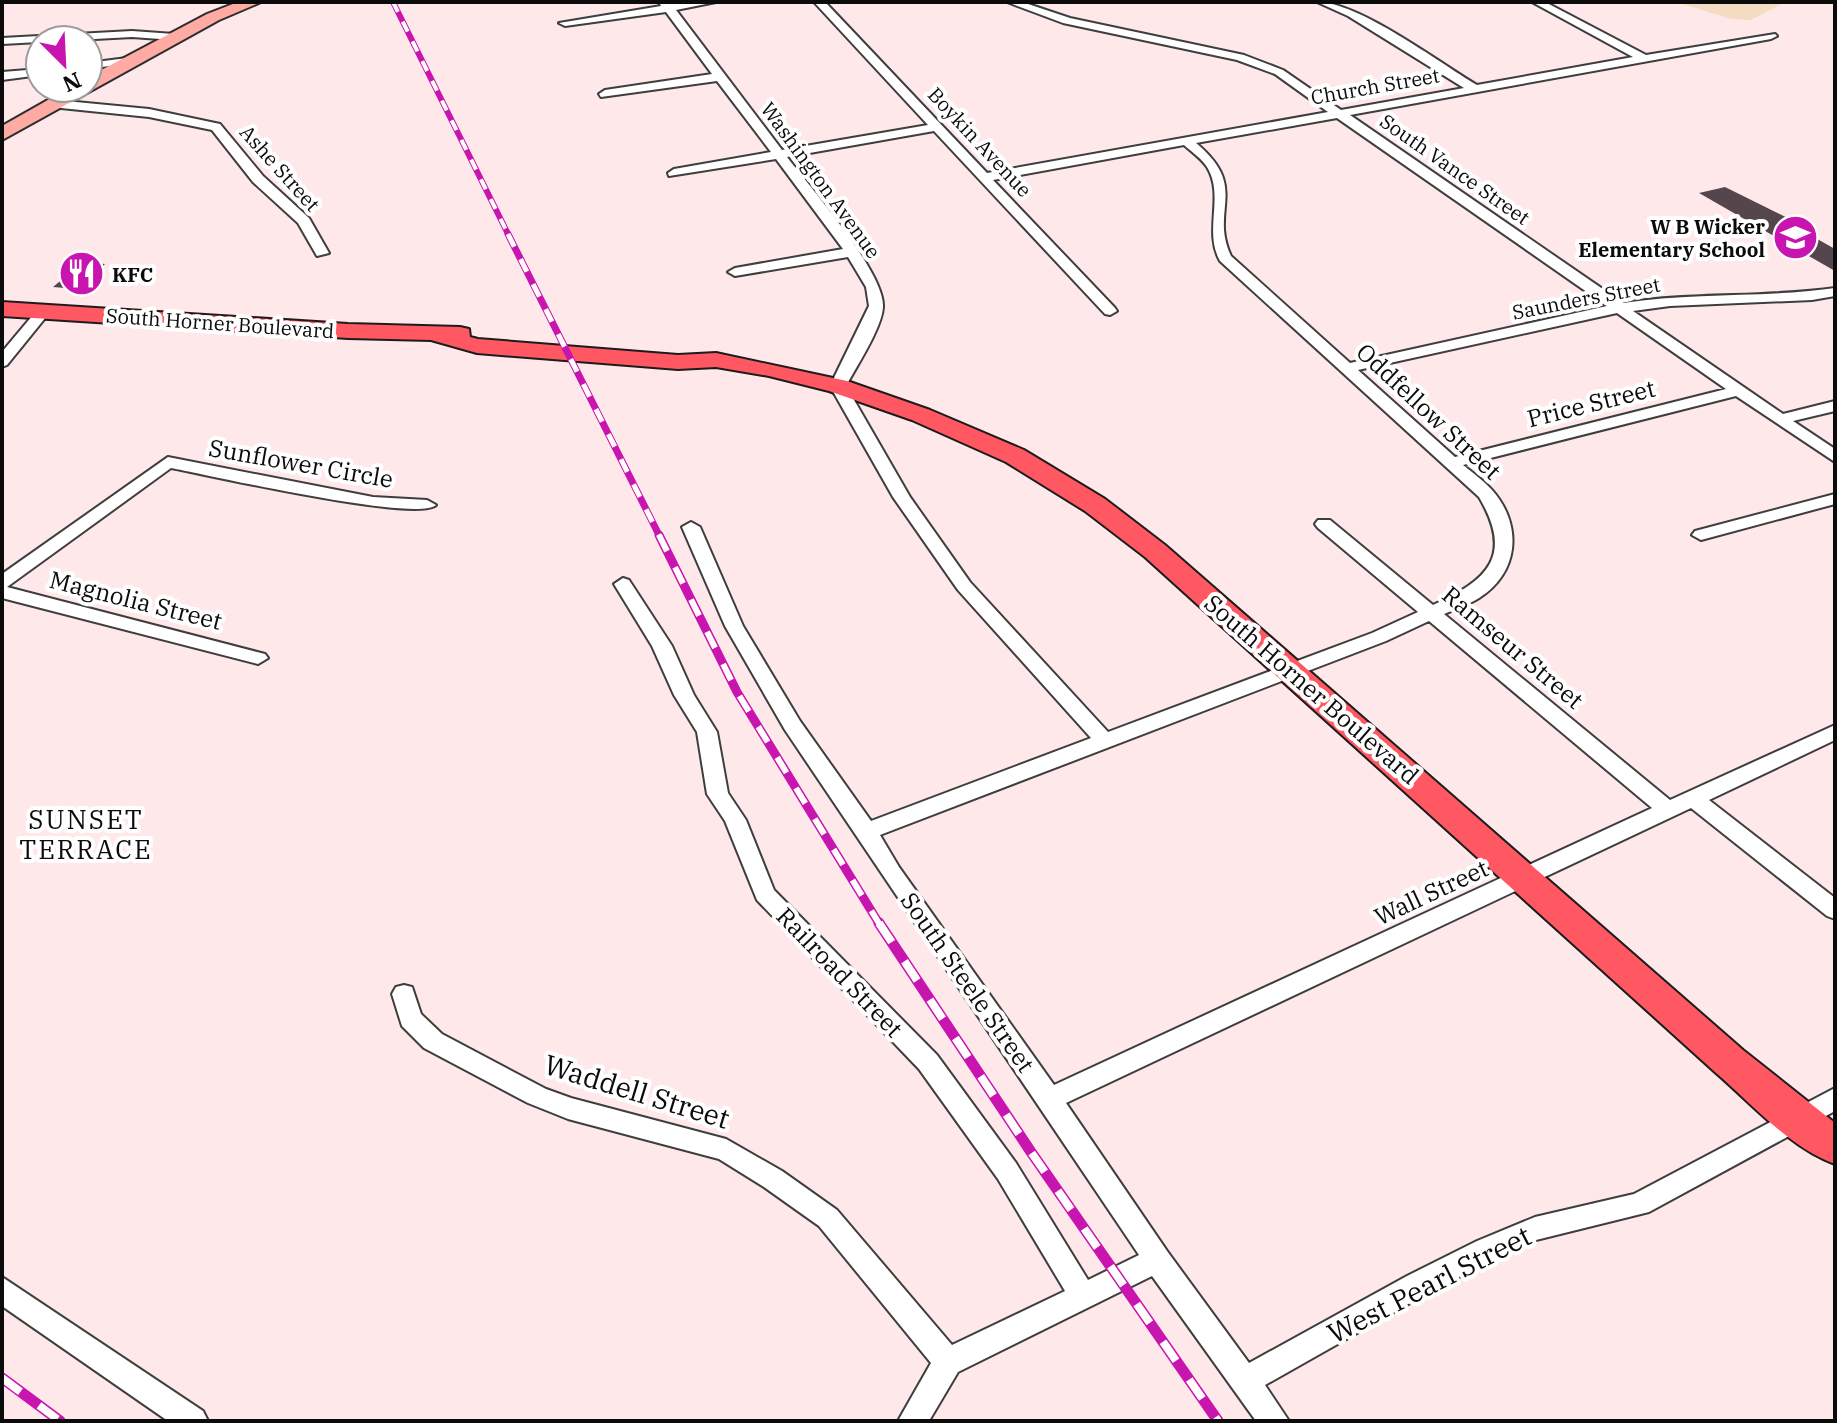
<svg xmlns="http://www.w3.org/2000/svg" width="1837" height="1423" font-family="'IBM Plex Serif',serif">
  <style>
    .pitch { fill: #f3dcc1 }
    .building { fill: #54464c }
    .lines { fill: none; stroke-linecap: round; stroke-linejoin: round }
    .street-casing { stroke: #3e3e3e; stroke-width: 4 }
    .secondary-casing { stroke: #2d2d2d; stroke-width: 4 }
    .primary-casing { stroke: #1c1c1c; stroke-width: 4 }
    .street { fill: #fff; fill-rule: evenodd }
    .secondary { fill: #ffaaa3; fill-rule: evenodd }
    .primary { fill: #ff5862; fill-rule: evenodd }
    .rail-far3-casing { stroke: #c815af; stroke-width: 6 }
    .rail-far2-casing { stroke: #c815af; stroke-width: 7 }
    .rail-far1-casing { stroke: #c815af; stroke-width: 9 }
    .rail-casing { stroke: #c815af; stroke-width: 11 }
    .rail-far3 { stroke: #fff; stroke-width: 4; stroke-dasharray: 11; stroke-linecap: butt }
    .rail-far2 { stroke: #fff; stroke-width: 5; stroke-dasharray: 14; stroke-linecap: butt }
    .rail-far1 { stroke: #fff; stroke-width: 6; stroke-dasharray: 18; stroke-linecap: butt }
    .rail { stroke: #fff; stroke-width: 8; stroke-dasharray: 23; stroke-linecap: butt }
    .labels { text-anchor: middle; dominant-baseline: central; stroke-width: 8; stroke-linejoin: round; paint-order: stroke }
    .far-street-label { font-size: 20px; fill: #0b0b0b; stroke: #fff }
    .far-poi-label { font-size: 20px; font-weight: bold; fill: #0b0b0b; stroke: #fff; text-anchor: end }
    .street-label { font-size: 24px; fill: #0b0b0b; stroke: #fff }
    .neighbourhood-label { font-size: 26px; letter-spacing: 2px; fill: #0b0b0b; stroke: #fff }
    .near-street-label { font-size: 28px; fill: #0b0b0b; stroke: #fff }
  </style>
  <rect width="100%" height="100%" fill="#ffe8e9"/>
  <path class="pitch" d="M1676 2H1785L1751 20 1731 19Z"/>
  <path class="building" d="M1725 187 1802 225 1796 227 1835 249V271L1699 193Z
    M83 262 105 264 78 289 53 287Z"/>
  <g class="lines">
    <defs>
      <path id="street" d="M659 2 671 4 716 2 676 10 782 150 928 125 814 2H825L987 173 1328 112 1275 74 1237 60 1063 23 1007 2H1022L1070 18 1244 55 1283 70 1341 110 1464 88 1348 16 1317 2C1359 2 1438 62 1477 85L1633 57 1532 2H1545L1646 55 1775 34 1777 36 1771 39 1350 115 1623 303C1693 292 1765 298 1835 288V296L1812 300 1670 306 1633 311 1783 414 1835 401V411L1793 421 1835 449V462L1736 396 1463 465C1473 473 1484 481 1492 490 1523 525 1519 573 1479 598 1468 605 1455 609 1444 614L1670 800 1835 725V740L1709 800 1835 898V919L1827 916 1691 808 1066 1103 1167 1251 1249 1363 1407 1276 1477 1241 1535 1217 1634 1194 1835 1088V1111L1649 1212 1536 1240 1496 1258 1426 1294 1265 1385 1289 1421H1256L1152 1276 958 1372 929 1421H898L931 1363 819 1226 764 1187 719 1159 568 1119 528 1103 424 1048 402 1026 392 994 396 987 404 985 412 987 421 1014 442 1034 546 1089 571 1098 726 1139 782 1171 837 1210 952 1345 1065 1291 998 1179 919 1069 757 900 725 821 707 794 697 732 674 695 652 646 614 584 623 578 629 580 672 646 694 695 717 732 728 793 746 820 774 890 937 1055 1016 1163 1088 1280 1139 1255 785 730 725 626 682 527 691 522 700 527 743 626 800 721 871 821 1091 738 958 590 893 497 830 386 869 306 866 287 848 257 735 276 728 272 735 268 843 249 776 159 669 176 668 173 674 169 771 152 717 81 601 97 599 94 605 90 712 74 666 12 565 26 559 23 661 6ZM1337 118 1607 306 1350 363 1231 256C1209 209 1250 188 1196 143ZM934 131 1105 314 1110 315 1117 311 1115 308 993 180 1184 145C1192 152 1202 159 1207 167 1225 196 1203 231 1220 261L1479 497C1514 556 1488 580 1433 605L1330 520H1318L1315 524 1318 528 1418 612 1372 633 1108 732 970 582 910 497 846 386C856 367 882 328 883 307 885 273 810 187 787 157ZM1617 313 1726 389 1455 457 1358 370ZM1429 621 1652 808 1054 1085 899 867 880 835 1386 641Z
        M132 31 174 34 180 37 174 40 132 37 2 44V38Z
        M127 58 131 59V63L88 69V63Z
        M40 69V75L2 80V72Z
        M55 100 149 109 220 124 263 176 309 218 329 253 317 256 298 223 253 182 212 130 149 117 51 107V101Z
        M43 308 50 312 7 365 2 367V352L38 309Z
        M168 457 373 497 427 500 436 505C417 523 208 475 171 468L7 587 265 654 268 658 258 664 2 598V574Z
        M1835 494V504L1701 540 1692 535 1695 531Z
        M2 1277 203 1411 208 1421H168L2 1306Z"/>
      <path id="secondary" d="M238 2H261L219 20 2 140V126L69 88H88V77L207 14Z"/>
      <path id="primary" d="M2 302 348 324 460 327 469 329 470 337 478 339 678 355 716 353 847 381 930 410 1024 450 1105 499 1165 545 1743 1050 1835 1123V1164C1790 1148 1751 1103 1715 1072L1145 557 1085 511 1006 462 912 420 829 391 769 376 716 367 678 369 477 353 431 340 348 338 2 316Z"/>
    </defs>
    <use href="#street" class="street-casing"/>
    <use href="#secondary" class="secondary-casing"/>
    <use href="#primary" class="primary-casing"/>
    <use href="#street" class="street"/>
    <use href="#secondary" class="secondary"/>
    <use href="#primary" class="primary"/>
    <defs>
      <path id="rail-far3" d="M393 2 509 236"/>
      <path id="rail-far2" d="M508 234 660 537"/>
      <path id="rail-far1" d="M659 535 737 692 880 925"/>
      <path id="rail" d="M879 923 1031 1152 1218 1421
        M2 1378 60 1421"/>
    </defs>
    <use href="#rail-far3" class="rail-far3-casing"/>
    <use href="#rail-far2" class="rail-far2-casing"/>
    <use href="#rail-far1" class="rail-far1-casing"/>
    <use href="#rail" class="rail-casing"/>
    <use href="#rail-far3" class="rail-far3"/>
    <use href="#rail-far2" class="rail-far2"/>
    <use href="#rail-far1" class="rail-far1"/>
    <use href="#rail" class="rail"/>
  </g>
  <defs>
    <symbol id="school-disc" viewBox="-11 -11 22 22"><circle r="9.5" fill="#c815af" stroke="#fff"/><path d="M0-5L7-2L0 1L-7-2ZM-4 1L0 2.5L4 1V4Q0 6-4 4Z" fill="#fff"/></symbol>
    <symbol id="restaurant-disc" viewBox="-11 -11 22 22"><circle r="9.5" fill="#c815af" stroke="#fff"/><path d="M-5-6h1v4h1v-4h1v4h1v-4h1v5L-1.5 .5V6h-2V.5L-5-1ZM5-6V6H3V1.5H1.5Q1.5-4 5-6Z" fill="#fff"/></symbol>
  </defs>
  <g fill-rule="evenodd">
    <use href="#school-disc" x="1770" y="212" width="51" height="51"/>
    <use href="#restaurant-disc" x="56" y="248" width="51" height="51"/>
  </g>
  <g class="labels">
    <g class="far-street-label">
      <text transform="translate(1375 86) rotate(-10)">Church Street</text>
      <text transform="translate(980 142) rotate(47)">Boykin Avenue</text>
      <text transform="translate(280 168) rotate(48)">Ashe Street</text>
      <text transform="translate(1455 169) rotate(35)">South Vance Street</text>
      <text transform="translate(821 180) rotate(54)">Washington Avenue</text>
      <text transform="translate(1586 298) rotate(-11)">Saunders Street</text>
      <text transform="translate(220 323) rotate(4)">South Horner Boulevard</text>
    </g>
    <g class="far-poi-label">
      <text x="1765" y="226">W B Wicker<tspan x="1765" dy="23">Elementary School</tspan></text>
      <text x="112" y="274" text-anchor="start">KFC</text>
    </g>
    <g class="street-label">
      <text transform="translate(1591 403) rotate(-14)">Price Street</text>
      <text transform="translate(1429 411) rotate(43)">Oddfellow Street</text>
      <text transform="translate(301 463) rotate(10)">Sunflower Circle</text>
      <text transform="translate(136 600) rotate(14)">Magnolia Street</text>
      <text transform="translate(1513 647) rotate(40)">Ramseur Street</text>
      <text transform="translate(1312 689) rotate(41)">South Horner Boulevard</text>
      <text transform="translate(1431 892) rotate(-25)">Wall Street</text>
      <text transform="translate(840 972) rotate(46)">Railroad Street</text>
      <text transform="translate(968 982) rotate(55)">South Steele Street</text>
    </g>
    <g class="neighbourhood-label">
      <text x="86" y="819">SUNSET<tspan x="86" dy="30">TERRACE</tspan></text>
    </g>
    <g class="near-street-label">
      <text transform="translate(637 1091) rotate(17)">Waddell Street</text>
      <text transform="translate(1429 1284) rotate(-27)">West Pearl Street</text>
    </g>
  </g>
  <rect width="1837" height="1423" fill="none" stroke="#0b0b0b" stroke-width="8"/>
  <g transform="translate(64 64) rotate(156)"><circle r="38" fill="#ffffff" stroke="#9d9d9d" stroke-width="2"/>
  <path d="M0-6L14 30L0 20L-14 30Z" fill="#c815af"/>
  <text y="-12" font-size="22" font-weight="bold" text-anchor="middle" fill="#0b0b0b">N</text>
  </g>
</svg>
